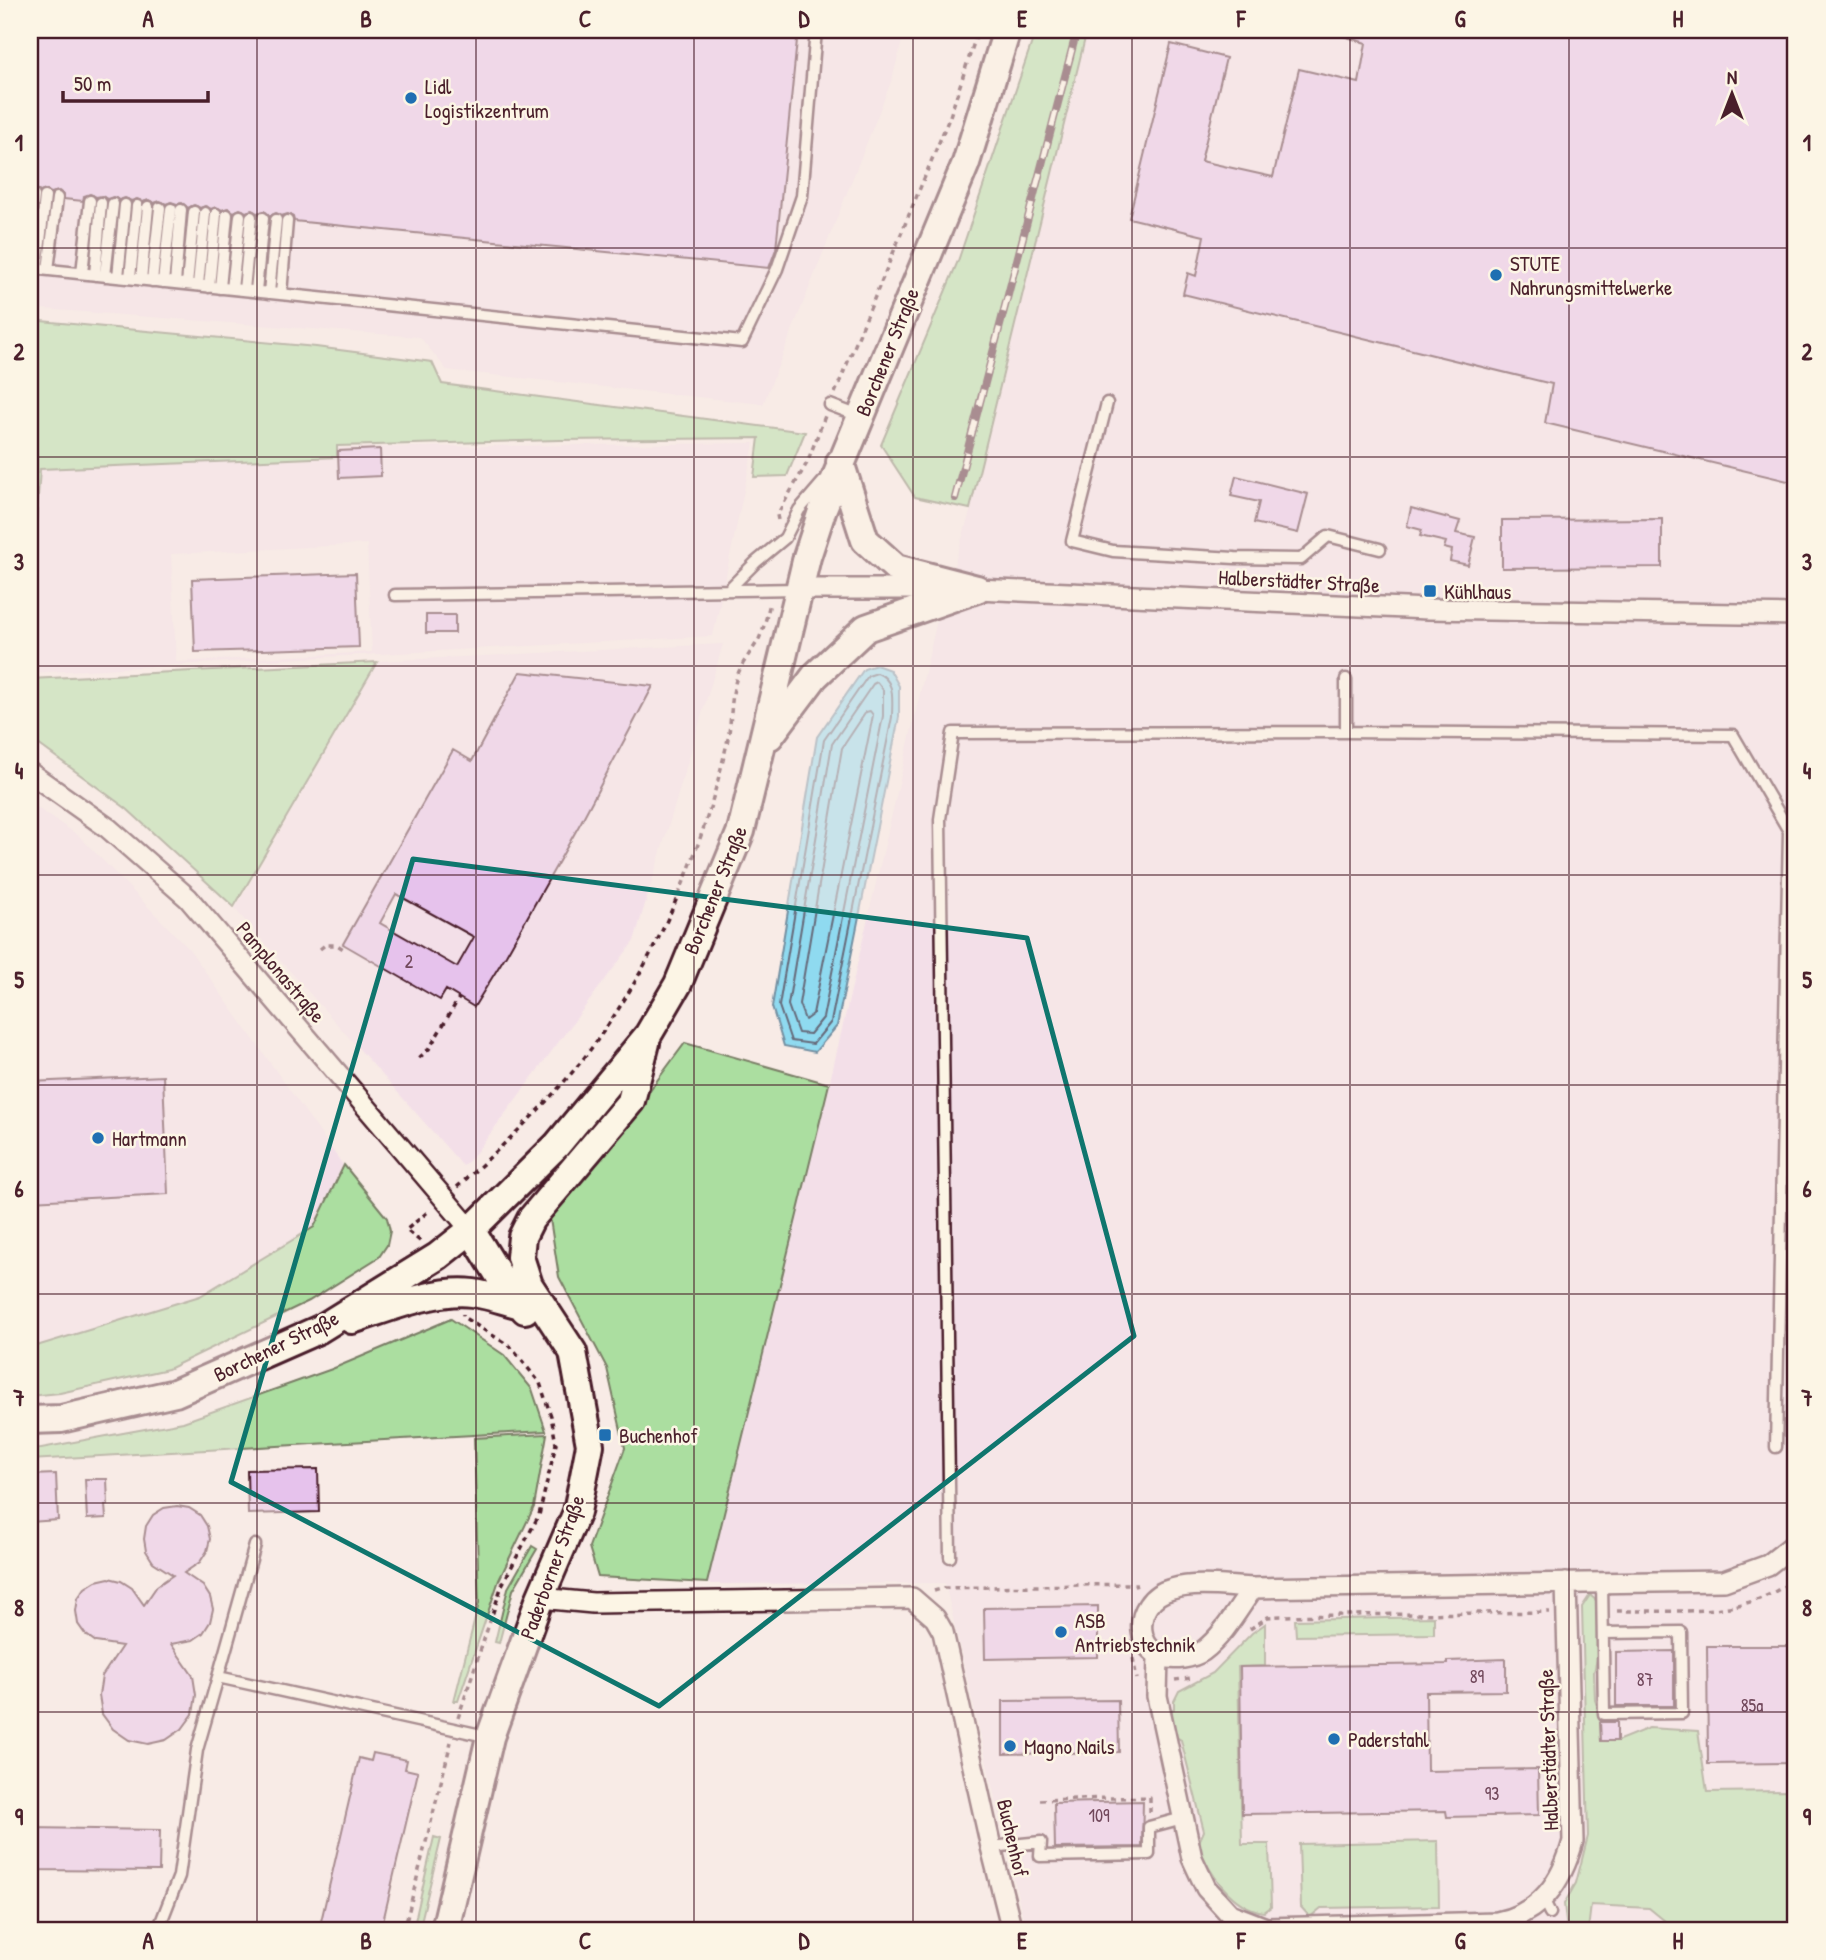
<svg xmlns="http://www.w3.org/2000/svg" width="1826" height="1960" font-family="'Patrick Hand',sans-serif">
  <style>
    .built { fill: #f3dfe8; fill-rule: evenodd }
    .green { fill: #abdea0; stroke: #7a7e66; stroke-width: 2 }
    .water { fill: #8fdaf0; stroke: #738fa1; stroke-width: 2 }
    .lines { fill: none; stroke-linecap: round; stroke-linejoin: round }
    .shore { stroke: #666a7a; stroke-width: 2 }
    .building { fill: #e6c2ec; stroke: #4a1f2b; stroke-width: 2; fill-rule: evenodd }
    .lane-casing { stroke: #4a1f2b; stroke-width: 15 }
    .street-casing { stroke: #4a1f2b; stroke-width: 24 }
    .secondary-casing { stroke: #4a1f2b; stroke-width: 32 }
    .path { stroke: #4a1f2b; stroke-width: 3.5; stroke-dasharray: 5 5; stroke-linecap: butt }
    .lane { stroke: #fcf5e5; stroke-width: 10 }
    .street { stroke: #fcf5e5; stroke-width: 19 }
    .secondary { stroke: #fcf5e5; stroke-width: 26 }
    .rail-casing { stroke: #4a1f2b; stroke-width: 8 }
    .rail { stroke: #fcf5e5; stroke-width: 5; stroke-dasharray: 16; stroke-linecap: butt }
    .marked { fill: none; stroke: #0f766e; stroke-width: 5; stroke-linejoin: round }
    .grid { fill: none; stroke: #4a1f2b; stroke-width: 2; stroke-opacity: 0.55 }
    .poi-dot { fill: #1f6fb2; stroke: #fcf5e5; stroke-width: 2.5 }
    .labels { text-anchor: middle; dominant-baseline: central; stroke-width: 5; stroke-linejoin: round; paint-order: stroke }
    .number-label { font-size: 18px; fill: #71485b }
    .poi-label { font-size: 21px; fill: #4a1f2b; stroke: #fcf5e5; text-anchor: start }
    .street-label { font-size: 21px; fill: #4a1f2b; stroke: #fcf5e5 }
    .neatline { fill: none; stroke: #4a1f2b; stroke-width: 2.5 }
    .grid-label { font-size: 23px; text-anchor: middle; font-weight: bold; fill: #4a1f2b }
  </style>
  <rect width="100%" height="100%" fill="#f8ebe6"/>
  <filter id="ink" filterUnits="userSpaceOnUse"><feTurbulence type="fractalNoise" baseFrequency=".0143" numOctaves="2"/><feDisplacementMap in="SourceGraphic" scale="14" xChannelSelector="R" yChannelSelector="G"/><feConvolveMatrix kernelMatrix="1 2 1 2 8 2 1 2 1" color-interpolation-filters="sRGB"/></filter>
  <g filter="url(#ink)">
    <path class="built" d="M30 30H905L892 79 763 404 447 370 420 337 30 308Z
      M1088 30H1796V1930H1026L945 1583 707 1584 830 1081 936 625 971 509Z
      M754 443 713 636 30 673V619L41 469 337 458V448ZM367 544 372 652 176 662 171 554Z
      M723 644 634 941 472 1158 463 1166 235 909 379 661Z
      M30 803 79 836 189 949 343 1165 313 1227 199 1296 30 1347Z"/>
    <path class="green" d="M1036 30H1087L970 509 915 497 881 445 958 261Z
      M30 320 316 347 432 362 442 384 805 432 787 476 754 477 759 438 560 440 337 446V457L40 469 30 607Z
      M377 662 234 907 127 809 30 738V679Z
      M685 1043 829 1084 707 1583 598 1577 589 1547 625 1448 607 1368 559 1277 550 1219 615 1137Z
      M344 1165 387 1218 390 1231 387 1245 379 1257 309 1301 168 1369 60 1393 30 1396V1348L200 1296 314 1227Z
      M451 1319 504 1355 532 1389 546 1431 30 1460V1450L183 1422 332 1369Z
      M547 1434 534 1507 499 1580 458 1701H454L479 1603 474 1438Z
      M532 1546 537 1549 513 1590 499 1643 495 1642 508 1588Z
      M1590 1595 1599 1603V1650L1594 1672 1595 1700 1600 1714 1601 1741H1617L1649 1728 1698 1731 1707 1792 1796 1791V1930H1676L1649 1908 1591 1905 1588 1930H1567L1564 1904 1576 1883 1588 1836 1582 1607Z
      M1434 1617V1634L1296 1636 1295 1620Z
      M1265 1624V1666L1238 1667 1242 1844H1269L1271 1907 1264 1912C1232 1908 1208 1872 1198 1844L1204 1831 1181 1740 1171 1734 1172 1709H1174V1701L1179 1691 1213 1673 1252 1633Z
      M434 1837 441 1839 419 1930H413Z
      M1438 1841 1439 1906 1321 1908 1310 1917 1301 1907 1299 1844Z"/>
    <path class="water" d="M876 665 890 670 899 686V717L837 1026 815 1052 784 1046 772 1007 817 737 864 669Z"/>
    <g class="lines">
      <path class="shore" d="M877 673C896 680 892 700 892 717L831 1022 813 1044 791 1041 779 1006 824 740 868 676Z
        M877 682 883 690V716L823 1018 810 1034 798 1033 788 1005 832 744 873 684Z
        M870 711 873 715 813 1014 805 1020 799 1004 842 748 866 712Z"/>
    </g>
    <path class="building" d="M30 30H798L776 249 769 268 294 221 293 217 288 214 282 216 276 213 270 216 264 211 257 213 252 210 246 212 240 209 234 212 228 208 222 210 216 207 211 209 205 206 200 208 194 205 188 208 182 203 177 204 171 202 166 204 160 201 154 203 149 200 143 202 137 199 131 201 125 198 119 200 113 197 107 199 102 196 96 197 90 194 84 196 83 201 64 199V195L59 191 51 193 46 190 40 192 36 189 30 190Z
      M1335 30H1796V483L1545 423 1552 384 1183 294 1188 273 1196 276 1204 236 1129 218 1171 44 1226 58 1201 161 1273 177 1299 69 1359 83 1366 43 1334 33Z
      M380 449 381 476 339 478 338 451Z
      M1236 476 1308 494 1298 533 1254 523 1259 502 1231 496Z
      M1411 508 1460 521 1456 533 1475 537 1468 565 1450 561 1452 550 1444 548 1446 542 1420 536 1422 530 1407 526Z
      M1662 519V567L1502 568V520Z
      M356 573 359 647 195 652 192 579Z
      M426 615H455V633H426Z
      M520 672 653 686 581 822 506 955 474 1007 446 990 440 1000 343 944 453 750 472 761ZM396 894 474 937 457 967 380 923Z
      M163 1076 168 1194 30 1201V1082Z
      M318 1469 319 1512 248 1514 247 1470Z
      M56 1474 58 1520 30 1522V1475Z
      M85 1479H107L108 1505H105L106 1518 87 1519Z
      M177 1506 189 1508 200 1515 207 1526 210 1539 207 1551 200 1562 184 1573 203 1586 210 1597 213 1609 210 1622 203 1633 193 1640 171 1644 193 1676 196 1695 193 1714 182 1729 166 1740 148 1744 129 1740 113 1729 102 1714 99 1695 102 1676 122 1646 96 1642 85 1634 78 1624 76 1611 78 1598 85 1588 96 1581 109 1578 121 1581 132 1588 144 1605 157 1586 173 1575 153 1562 146 1551 144 1539 146 1526 153 1515 164 1508Z
      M1098 1606V1657L985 1659 984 1608Z
      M1707 1646H1796V1763L1708 1764Z
      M1674 1651V1706H1616V1652Z
      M1506 1659V1691L1426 1692 1427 1771 1538 1769 1539 1815 1447 1817 1446 1811 1242 1814 1240 1667 1448 1664V1661Z
      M1118 1700 1119 1752 1003 1754V1701Z
      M1600 1722H1617V1741H1601Z
      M373 1753 407 1760 405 1769 418 1772 381 1930H319L359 1758 371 1761Z
      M1143 1801 1142 1847 1055 1848 1054 1803Z
      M30 1828 160 1830 159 1871 30 1870Z"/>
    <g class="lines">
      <defs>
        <path id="lane" d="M30 230 34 196
          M30 268 742 342 777 269 802 196 816 30
          M37 269 45 197
          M48 270 57 198
          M82 273 90 201
          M95 275 101 203
          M105 276 113 204
          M118 277 125 205
          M130 278 137 206
          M141 280 148 207
          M152 281 160 208
          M163 282 171 209
          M175 283 181 210
          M187 284 194 212
          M198 285 205 213
          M209 287 216 214
          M220 288 227 215
          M232 289 240 216
          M244 290 251 217
          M256 291 263 218
          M269 293 276 220
          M281 294 287 221
          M1107 403 1072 541 1113 551 1235 558 1301 559 1328 536 1380 549
          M830 405 859 416
          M729 589 756 562 785 538 799 510 824 481
          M395 595 799 589
          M1346 732V679
          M950 1557 940 819 953 733 1346 732 1733 735 1789 831 1776 1447
          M1602 1582 1604 1714 1682 1713 1681 1632 1603 1633
          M218 1677 255 1545
          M991 1847 1041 1842 1040 1856 1149 1854V1827L1183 1818
          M1543 1899 1550 1913
          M158 1930 179 1876 197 1750 218 1677 490 1737"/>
        <path id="street" d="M800 589H977L1428 609 1796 615
          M30 773 108 828 188 898 471 1230
          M1253 1588C1238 1609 1224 1635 1203 1651 1197 1655 1190 1657 1183 1658 1132 1665 1128 1600 1172 1589 1197 1582 1227 1587 1253 1588L1724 1581 1768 1565 1796 1543
          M540 1598 593 1603 912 1598 935 1618 943 1632 991 1847 1012 1930
          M1158 1657 1157 1696 1192 1858 1206 1888 1230 1914 1266 1928 1497 1922C1541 1913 1562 1882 1573 1841L1566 1583"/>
        <path id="secondary" d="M840 462 865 540 896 568 977 589
          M770 736 815 676 866 628 977 589
          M471 1230 508 1290 525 1310
          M352 1320C387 1309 436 1288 473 1293 489 1295 505 1301 521 1305
          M30 1420 61 1419 175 1393 320 1329 438 1256 471 1230 557 1145 648 1035 678 984 741 831 807 557 823 508 966 163 1007 30
          M445 1930 490 1737 540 1598 577 1512 590 1445 573 1352 529 1285 520 1257 522 1237 531 1219 631 1101 646 1043"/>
      </defs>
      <use href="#lane" class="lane-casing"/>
      <use href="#street" class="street-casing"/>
      <use href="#secondary" class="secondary-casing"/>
      <path class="path" d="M835 393 950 116 978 30
        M778 520 777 515 807 463 825 416
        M320 949 325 945H337L345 950
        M419 1058 429 1049 459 998
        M457 1187C500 1149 543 1108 580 1063 652 972 702 856 727 743 732 723 730 700 736 680 740 664 751 653 759 639 764 628 767 615 770 603
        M420 1241 406 1230 430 1210
        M934 1591 944 1588 1128 1584H1135L1137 1592
        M1617 1611C1677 1610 1748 1619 1796 1577
        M1250 1629 1268 1617 1281 1616 1550 1612
        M1133 1658 1137 1679
        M1175 1680 1191 1678
        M458 1718 502 1585 539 1515 556 1444 551 1416 540 1383 510 1346 463 1317V1314
        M1040 1800 1150 1797V1814
        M404 1930 451 1742"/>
      <use href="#lane" class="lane"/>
      <use href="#street" class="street"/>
      <use href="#secondary" class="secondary"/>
      <defs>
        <path id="rail" d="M955 498 1077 30"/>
      </defs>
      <use href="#rail" class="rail-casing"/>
      <use href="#rail" class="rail"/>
    </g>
  </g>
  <path d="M0 0H1826V1960H0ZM413 859 1027 938 1134 1336 659 1706 231 1482Z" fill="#f8ebe6" fill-opacity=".55" fill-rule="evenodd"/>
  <path class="marked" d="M413 859 1027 938 1134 1336 659 1706 231 1482Z"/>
  <path class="grid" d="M257 30V1930M476 30V1930M694 30V1930M913 30V1930M1132 30V1930M1350 30V1930M1569 30V1930M30 248H1796M30 457H1796M30 666H1796M30 875H1796M30 1085H1796M30 1294H1796M30 1503H1796M30 1712H1796"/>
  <g class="poi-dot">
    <circle cx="411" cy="98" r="7"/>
    <circle cx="1496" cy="275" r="7"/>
    <rect x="1423" y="584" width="14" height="14" rx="3.5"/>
    <circle cx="98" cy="1138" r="7"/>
    <rect x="598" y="1428" width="14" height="14" rx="3.5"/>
    <circle cx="1061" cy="1632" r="7"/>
    <circle cx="1334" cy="1739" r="7"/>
    <circle cx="1010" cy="1746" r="7"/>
  </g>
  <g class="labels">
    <g class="number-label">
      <text x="409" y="961">2</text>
      <text x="1477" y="1676">89</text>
      <text x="1645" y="1679">87</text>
      <text x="1752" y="1705">85a</text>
      <text x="1492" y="1793">93</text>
      <text x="1099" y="1815">109</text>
    </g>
    <g class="poi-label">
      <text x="425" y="86">Lidl<tspan x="425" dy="24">Logistikzentrum</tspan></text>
      <text x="1510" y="263">STUTE<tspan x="1510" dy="24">Nahrungsmittelwerke</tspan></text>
      <text x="1444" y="591">Kühlhaus</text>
      <text x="112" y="1138">Hartmann</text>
      <text x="619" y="1435">Buchenhof</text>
      <text x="1075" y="1620">ASB<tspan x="1075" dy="24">Antriebstechnik</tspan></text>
      <text x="1348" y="1739">Paderstahl</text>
      <text x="1024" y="1746">Magno Nails</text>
    </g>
    <g class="street-label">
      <text transform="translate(887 352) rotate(-68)">Borchener Straße</text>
      <text transform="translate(1299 581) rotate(3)">Halberstädter Straße</text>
      <text transform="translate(715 890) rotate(-68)">Borchener Straße</text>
      <text transform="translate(281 972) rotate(50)">Pamplonastraße</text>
      <text transform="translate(276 1346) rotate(-26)">Borchener Straße</text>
      <text transform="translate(552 1567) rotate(-70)">Paderborner Straße</text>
      <text transform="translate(1548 1750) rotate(-92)">Halberstädter Straße</text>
      <text transform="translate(1013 1838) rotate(77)">Buchenhof</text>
    </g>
  </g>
  <rect width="1826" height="1960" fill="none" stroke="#fcf5e5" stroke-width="77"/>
  <g transform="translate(1732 94)" stroke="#fcf5e5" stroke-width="5" paint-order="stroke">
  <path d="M0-5L12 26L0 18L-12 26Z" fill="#4a1f2b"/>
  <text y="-10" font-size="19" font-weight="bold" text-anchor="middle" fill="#4a1f2b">N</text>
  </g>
  <path d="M63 91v10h145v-10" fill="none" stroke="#4a1f2b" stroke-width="3.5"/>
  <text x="74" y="91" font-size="21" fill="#4a1f2b" stroke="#fcf5e5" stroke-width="5" paint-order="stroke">50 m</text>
  <rect x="38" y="38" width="1749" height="1884" class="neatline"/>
  <g class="grid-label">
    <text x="148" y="27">A</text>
    <text x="366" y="27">B</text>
    <text x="585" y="27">C</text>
    <text x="804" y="27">D</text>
    <text x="1022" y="27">E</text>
    <text x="1241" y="27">F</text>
    <text x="1460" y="27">G</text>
    <text x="1678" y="27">H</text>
    <text x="19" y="151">1</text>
    <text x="1807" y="151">1</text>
    <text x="19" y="360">2</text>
    <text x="1807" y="360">2</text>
    <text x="19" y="570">3</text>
    <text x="1807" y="570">3</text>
    <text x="19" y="779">4</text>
    <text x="1807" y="779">4</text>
    <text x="19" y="988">5</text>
    <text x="1807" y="988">5</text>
    <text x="19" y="1197">6</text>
    <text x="1807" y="1197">6</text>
    <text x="19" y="1406">7</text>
    <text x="1807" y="1406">7</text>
    <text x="19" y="1616">8</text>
    <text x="1807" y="1616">8</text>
    <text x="19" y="1825">9</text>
    <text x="1807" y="1825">9</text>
    <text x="148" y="1949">A</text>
    <text x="366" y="1949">B</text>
    <text x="585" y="1949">C</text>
    <text x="804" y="1949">D</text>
    <text x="1022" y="1949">E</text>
    <text x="1241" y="1949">F</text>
    <text x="1460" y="1949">G</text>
    <text x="1678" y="1949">H</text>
  </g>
</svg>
